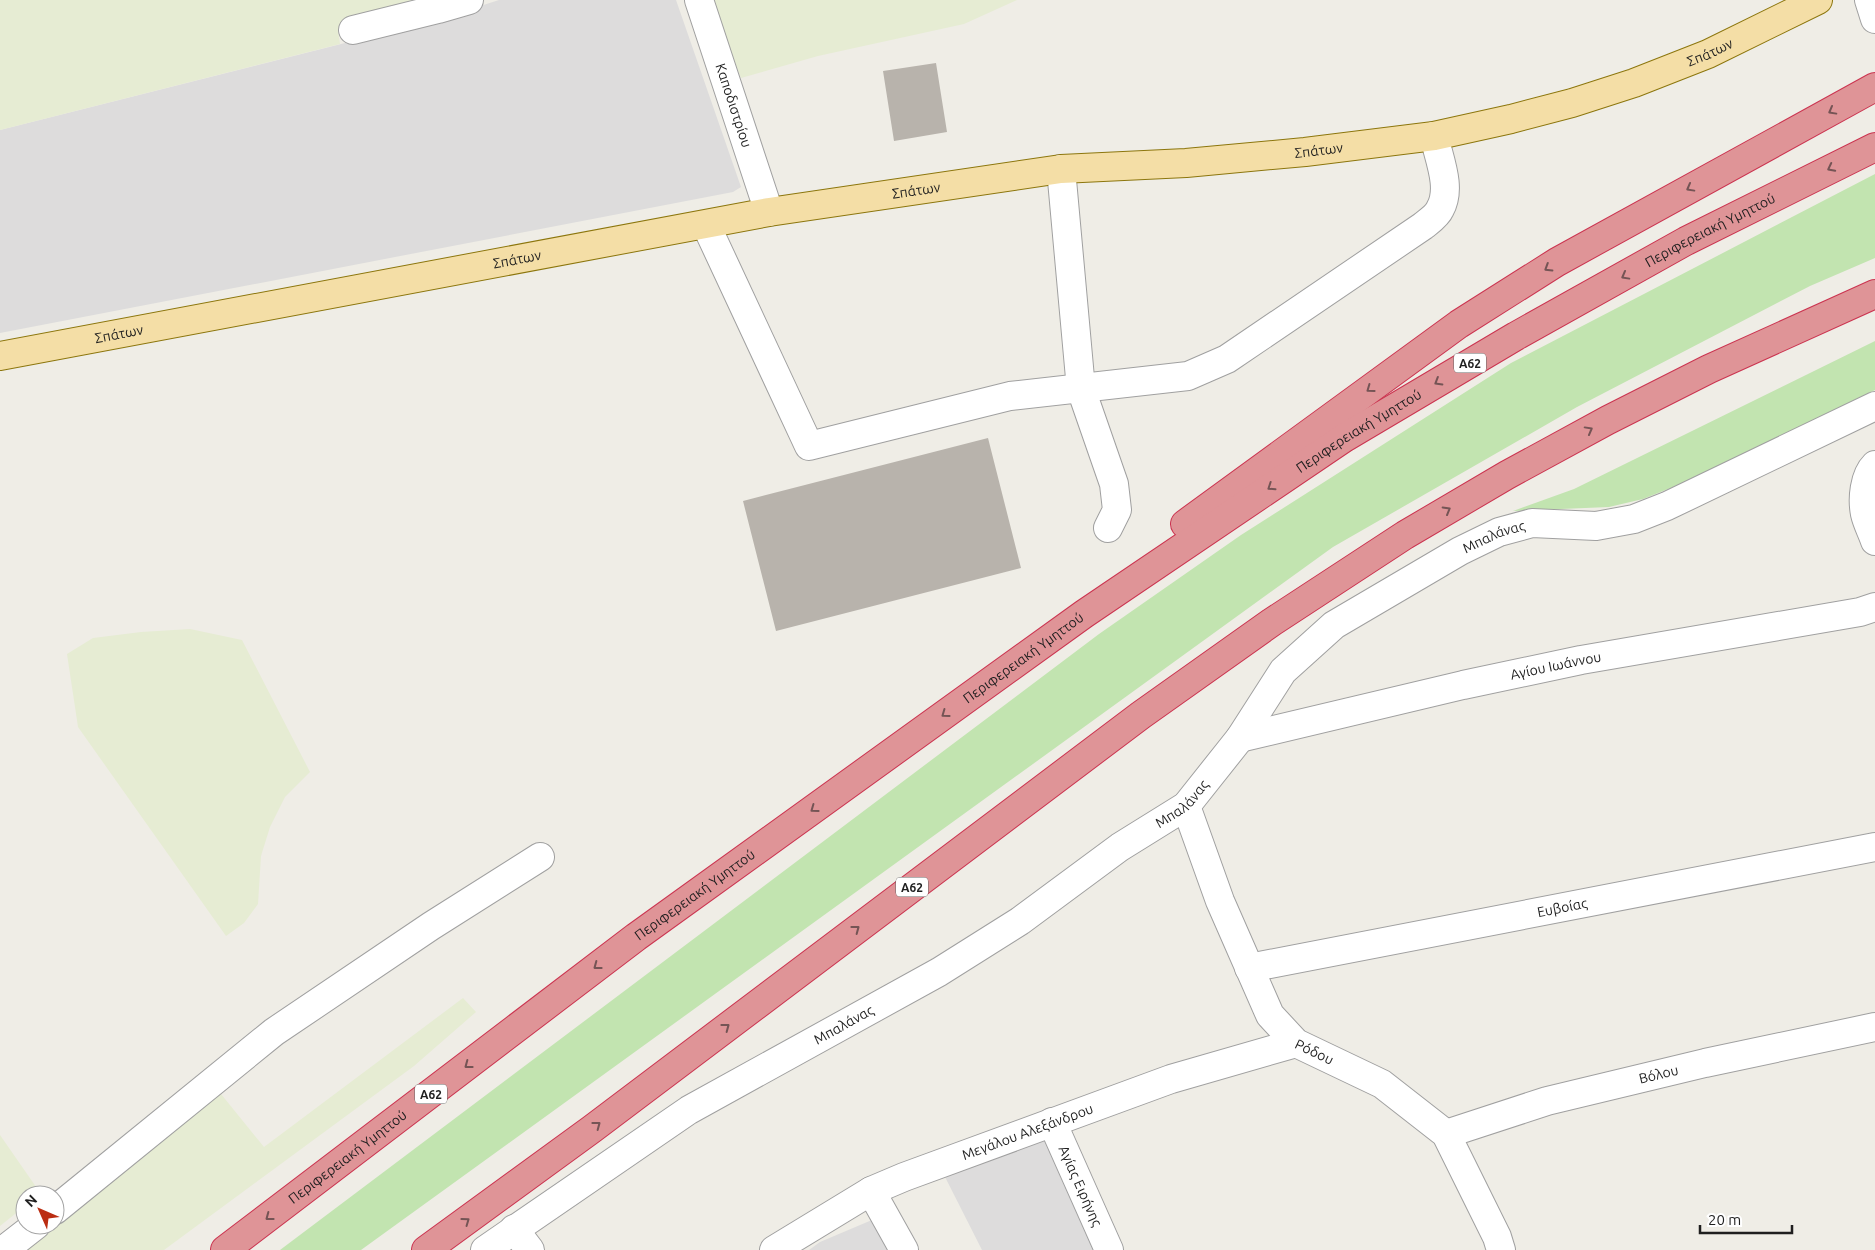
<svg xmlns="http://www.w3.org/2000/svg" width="1875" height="1250" font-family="Ubuntu,sans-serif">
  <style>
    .residential { fill: #dddcdc }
    .farmland { fill: #e6ecd3 }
    .grass { fill: #c2e4b0 }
    .building { fill: #b8b3ac }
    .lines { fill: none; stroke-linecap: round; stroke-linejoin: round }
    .minor-casing { stroke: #a0a0a0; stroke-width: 30 }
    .major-casing { stroke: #8c760d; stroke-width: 30 }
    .highway-casing { stroke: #cb3450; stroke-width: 30 }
    .minor { stroke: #fff; stroke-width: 28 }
    .major { stroke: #f4dea6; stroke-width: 28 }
    .highway { stroke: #df9497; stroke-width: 28 }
    .oneway { stroke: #755455 }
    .labels { text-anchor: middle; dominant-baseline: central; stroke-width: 4.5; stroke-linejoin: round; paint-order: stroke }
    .shield { fill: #fff; stroke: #626262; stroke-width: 1 }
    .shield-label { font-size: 12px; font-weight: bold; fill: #1f1f1f }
    .street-label { font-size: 14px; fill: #1f1f1f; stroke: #fff }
  </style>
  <rect width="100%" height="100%" fill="#efede6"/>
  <path class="residential" d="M499 0H676L741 187 733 192 0 333V130L440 19Z
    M1044 1136 1098 1250H982L943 1173Z
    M879 1217 894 1250H809L820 1242Z"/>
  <path class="farmland" d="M0 0H412L413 3 338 31 340 44 0 130Z
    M710 0H1017L964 24 818 56 741 78Z
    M190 629 242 640 310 772 285 797 270 827 261 856 258 904 244 923 226 936 78 727 67 654 93 638 141 632Z
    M463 998 476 1012 414 1066 164 1250H23L221 1094 264 1147Z
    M0 1135 41 1194 25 1195V1206L0 1226Z"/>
  <path class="grass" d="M1875 174V258L1810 286 1577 407 1333 547 361 1250H280L1099 634 1241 535 1511 363Z
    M1875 341V390L1683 483 1643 499 1609 507 1513 511 1574 489Z"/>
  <path class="building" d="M936 63 947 132 894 141 883 71Z
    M988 438 1021 568 776 631 743 501Z"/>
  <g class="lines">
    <defs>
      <g id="minor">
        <path id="s1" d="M699 0 769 212"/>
        <path d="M1869 0 1875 19"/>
        <path d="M353 30 438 9 469 0"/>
        <path d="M1061 169 1081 389 1114 484 1117 510 1108 528"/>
        <path d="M706 225 809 446 1010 396 1188 376 1227 359 1423 226C1429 221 1437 216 1440 209 1452 188 1439 159 1434 136"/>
        <path d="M1875 465C1864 476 1862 499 1865 514 1867 523 1872 532 1875 541"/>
        <path id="s2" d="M1240 738 1463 685 1581 660 1860 612 1875 607"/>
        <path id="s3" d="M1186 806 1220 901 1270 1015 1296 1043 1382 1084 1446 1134 1497 1237 1501 1250"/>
        <path id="s4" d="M1249 968 1875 847"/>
        <path id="s5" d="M1052 1122 1109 1250"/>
        <path id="s6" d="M1446 1134 1547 1101 1705 1063 1875 1027"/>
        <path d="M871 1191 904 1250"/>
        <path d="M55 1210 274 1032 431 926 540 857"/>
        <path d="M514 1229 530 1250"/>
        <path d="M4 1250 36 1225"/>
        <path id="s7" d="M485 1250 689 1110 939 972 1020 921 1120 847 1186 806 1240 738 1283 671 1334 625 1460 551 1499 532 1532 523 1596 526 1634 519 1667 506 1875 406"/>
        <path id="s8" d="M774 1250 871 1191 904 1177 1171 1079 1296 1043"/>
      </g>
      <g id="major">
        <path id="s9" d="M0 356 769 212 1061 169 1186 163 1305 152 1434 136 1511 119 1572 103 1634 83 1708 54 1818 0"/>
      </g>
      <g id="highway">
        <path d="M1185 524 1459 324 1557 262 1875 87"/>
        <path id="s10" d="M225 1250 636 937 1084 614 1344 438 1516 336 1686 241 1875 147"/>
        <path d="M426 1250 592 1129 1141 715 1272 622 1405 535 1507 475 1608 420 1709 369 1875 294"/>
      </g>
    </defs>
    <use href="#minor" class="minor-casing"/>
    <use href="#major" class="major-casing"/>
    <use href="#highway" class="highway-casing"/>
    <use href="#minor" class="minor"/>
    <use href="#major" class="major"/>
    <use href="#highway" class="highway"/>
  </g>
  <defs><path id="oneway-chevron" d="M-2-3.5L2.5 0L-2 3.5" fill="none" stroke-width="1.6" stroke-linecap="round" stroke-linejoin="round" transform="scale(1.25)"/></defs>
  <g class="oneway">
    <use href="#oneway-chevron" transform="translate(1832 111) rotate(151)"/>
    <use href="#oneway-chevron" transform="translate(1831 168) rotate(153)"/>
    <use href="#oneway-chevron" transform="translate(1690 188) rotate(151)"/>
    <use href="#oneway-chevron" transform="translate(1548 268) rotate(148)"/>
    <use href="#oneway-chevron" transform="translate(1625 276) rotate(151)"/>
    <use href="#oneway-chevron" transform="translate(1438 382) rotate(149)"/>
    <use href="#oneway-chevron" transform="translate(1370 389) rotate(144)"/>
    <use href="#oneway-chevron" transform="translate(1589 430) rotate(-29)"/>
    <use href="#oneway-chevron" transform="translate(1271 487) rotate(146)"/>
    <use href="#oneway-chevron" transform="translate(1447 510) rotate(-30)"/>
    <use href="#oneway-chevron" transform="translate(945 714) rotate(144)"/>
    <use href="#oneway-chevron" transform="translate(814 809) rotate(144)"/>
    <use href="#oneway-chevron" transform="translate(856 929) rotate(-37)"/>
    <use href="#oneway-chevron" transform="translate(597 966) rotate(143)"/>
    <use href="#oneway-chevron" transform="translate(726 1027) rotate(-37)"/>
    <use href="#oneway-chevron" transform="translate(468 1065) rotate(143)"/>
    <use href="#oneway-chevron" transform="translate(597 1125) rotate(-37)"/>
    <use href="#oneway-chevron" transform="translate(269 1217) rotate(143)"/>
    <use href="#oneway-chevron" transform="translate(466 1221) rotate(-36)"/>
  </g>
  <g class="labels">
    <g class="shield">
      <rect x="1454" y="353.5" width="32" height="19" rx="4"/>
      <rect x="896" y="877.5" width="32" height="19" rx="4"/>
      <rect x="415" y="1084.5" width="32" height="19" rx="4"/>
    </g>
    <g class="shield-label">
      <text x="1470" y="363">Α62</text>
      <text x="912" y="887">Α62</text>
      <text x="431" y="1094">Α62</text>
    </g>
    <g class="street-label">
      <text stroke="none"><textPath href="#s9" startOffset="1741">Σπάτων</textPath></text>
      <text stroke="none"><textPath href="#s1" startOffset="111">Καποδιστρίου</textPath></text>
      <text stroke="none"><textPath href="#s9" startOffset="1336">Σπάτων</textPath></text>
      <text stroke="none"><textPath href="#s9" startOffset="931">Σπάτων</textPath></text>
      <text stroke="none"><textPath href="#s10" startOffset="1804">Περιφερειακή Υμηττού</textPath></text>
      <text stroke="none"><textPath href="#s9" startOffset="526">Σπάτων</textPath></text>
      <text stroke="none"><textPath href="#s9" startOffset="121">Σπάτων</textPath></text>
      <text stroke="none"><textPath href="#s10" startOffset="1399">Περιφερειακή Υμηττού</textPath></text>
      <text stroke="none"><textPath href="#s7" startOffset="1249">Μπαλάνας</textPath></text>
      <text stroke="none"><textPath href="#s10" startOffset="994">Περιφερειακή Υμηττού</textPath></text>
      <text stroke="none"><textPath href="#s2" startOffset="324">Αγίου Ιωάννου</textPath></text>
      <text stroke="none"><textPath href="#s7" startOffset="829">Μπαλάνας</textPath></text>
      <text stroke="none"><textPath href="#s10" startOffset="589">Περιφερειακή Υμηττού</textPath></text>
      <text stroke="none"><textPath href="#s4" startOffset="319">Ευβοίας</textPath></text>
      <text stroke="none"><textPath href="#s7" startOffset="424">Μπαλάνας</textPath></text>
      <text stroke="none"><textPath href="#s3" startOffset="284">Ρόδου</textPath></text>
      <text stroke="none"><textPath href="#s6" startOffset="221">Βόλου</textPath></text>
      <text stroke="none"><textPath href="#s8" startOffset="281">Μεγάλου Αλεξάνδρου</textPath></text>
      <text stroke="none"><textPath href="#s10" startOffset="154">Περιφερειακή Υμηττού</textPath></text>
      <text stroke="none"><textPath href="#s5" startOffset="70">Αγίας Ειρήνης</textPath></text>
    </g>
  </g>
  <g transform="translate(40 1210) rotate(315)"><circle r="24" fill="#ffffff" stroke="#a5a5a5"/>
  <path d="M0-4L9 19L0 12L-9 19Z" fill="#bb2d12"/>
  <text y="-8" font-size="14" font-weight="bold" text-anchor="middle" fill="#1f1f1f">N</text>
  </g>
  <path d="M1700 1225v8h92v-8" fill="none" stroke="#1f1f1f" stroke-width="2.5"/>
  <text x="1708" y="1225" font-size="15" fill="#1f1f1f" stroke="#ffffff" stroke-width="4" paint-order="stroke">20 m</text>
</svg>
